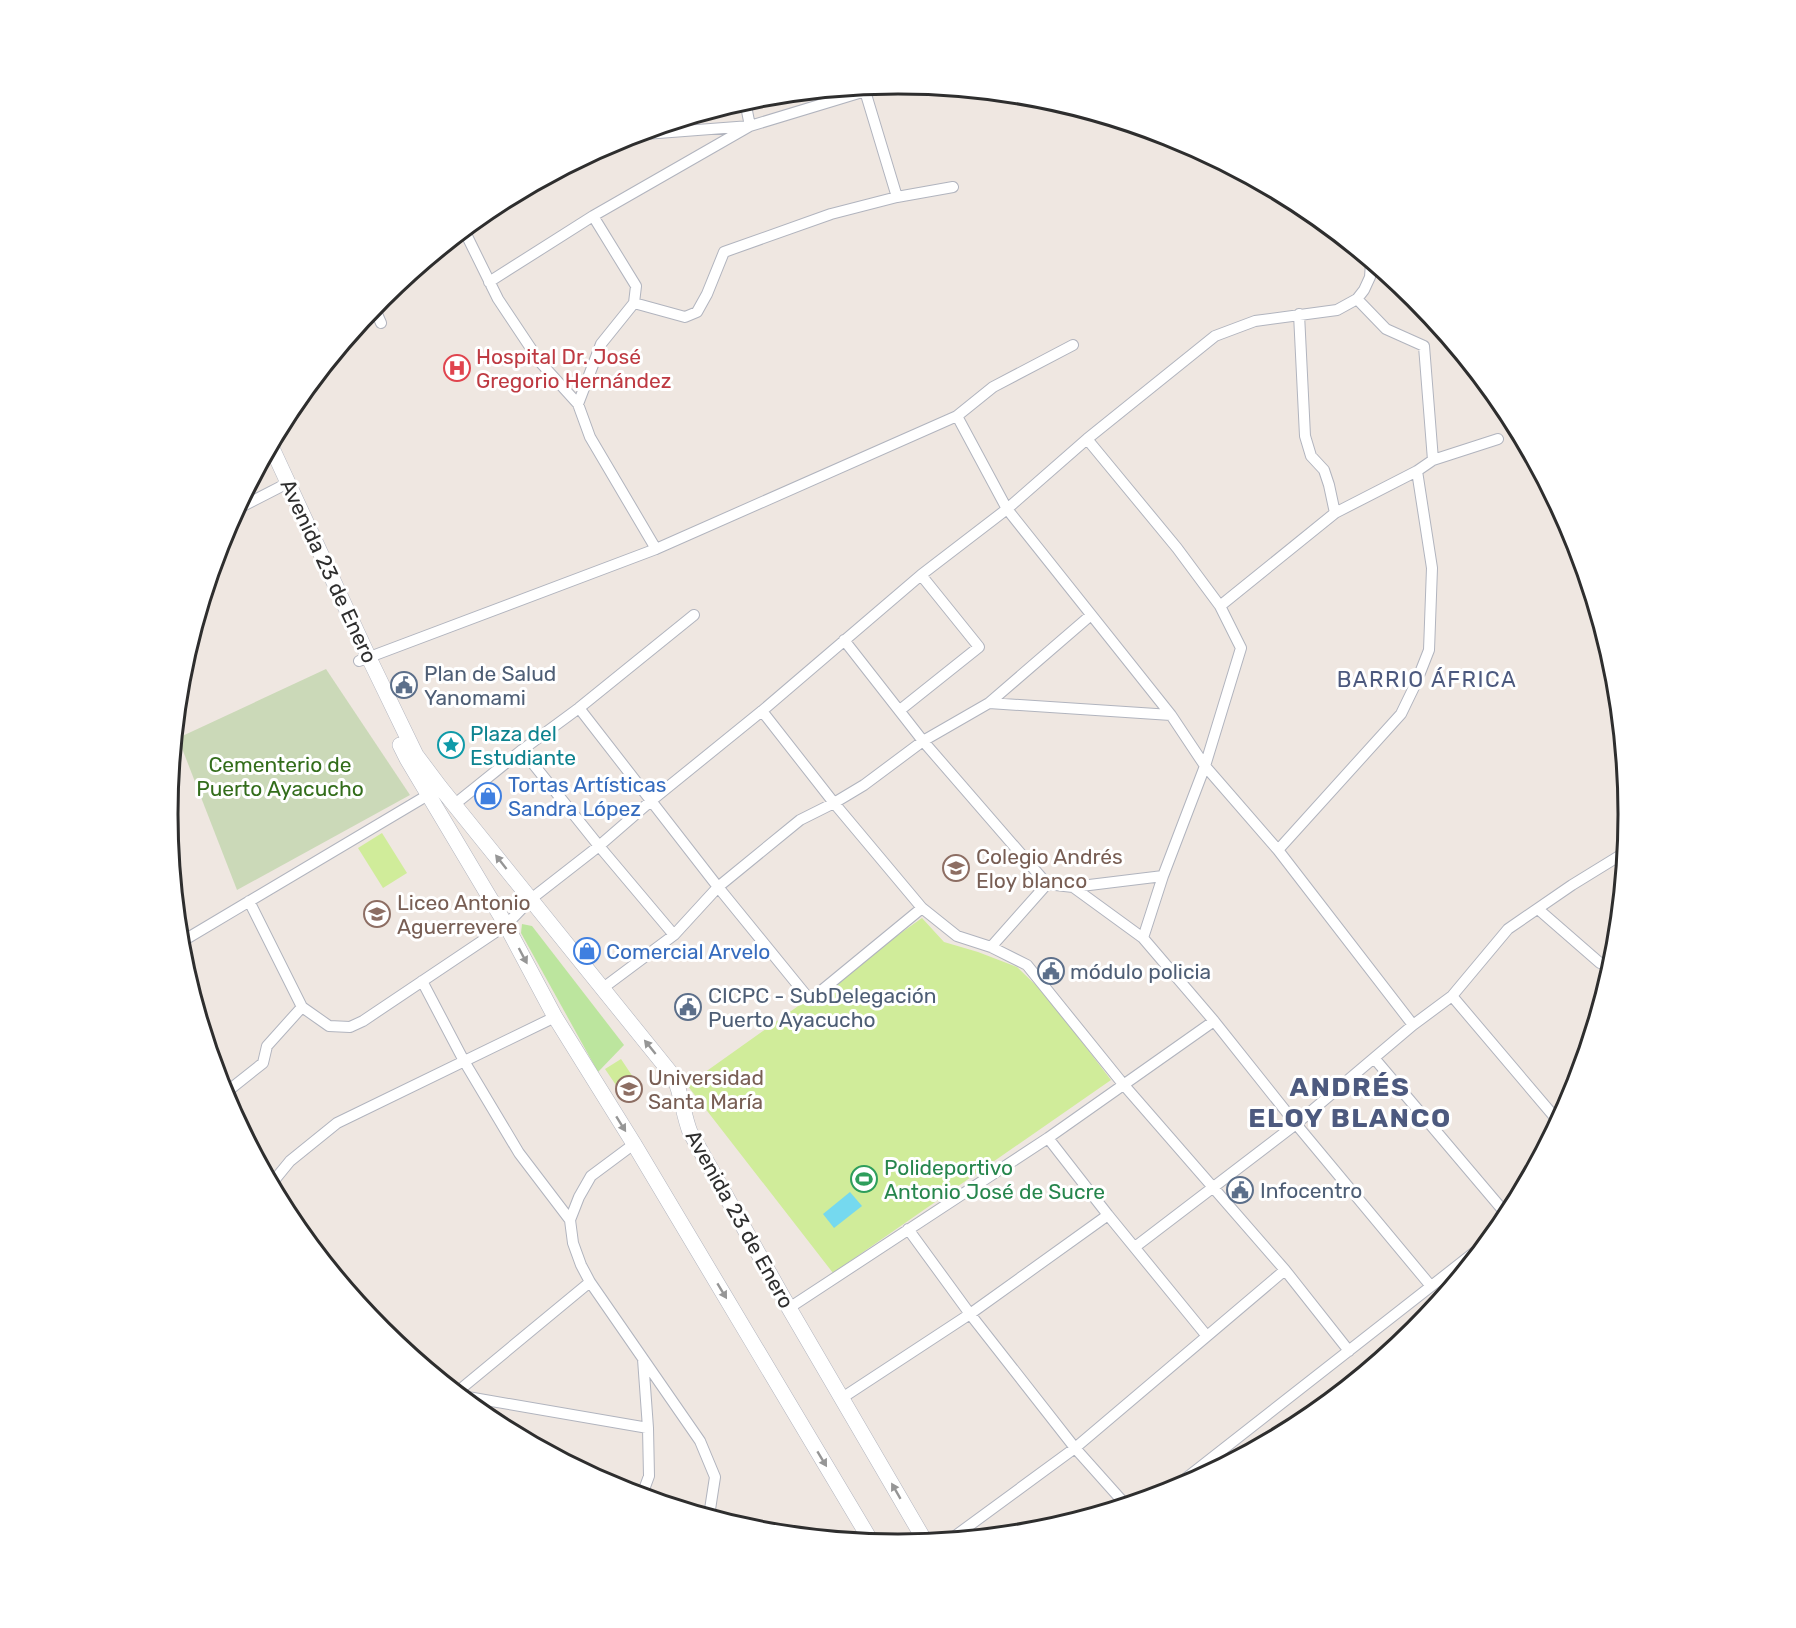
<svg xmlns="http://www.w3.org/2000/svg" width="1796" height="1628" font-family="Rubik,sans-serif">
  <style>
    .green { fill: #bce59e }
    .cemetery { fill: #cbd9b8 }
    .pitch { fill: #d0ec9a }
    .water { fill: #75d9ef }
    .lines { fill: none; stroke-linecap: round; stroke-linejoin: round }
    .street-casing { stroke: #b1b4be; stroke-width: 12 }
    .secondary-casing { stroke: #b1b4be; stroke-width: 16 }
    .street { stroke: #fff; stroke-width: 10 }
    .secondary { stroke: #fff; stroke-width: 15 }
    .oneway { fill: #969696 }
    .labels { text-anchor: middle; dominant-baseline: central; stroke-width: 6; stroke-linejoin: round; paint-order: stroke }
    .health-label { font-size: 21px; fill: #be3a42; stroke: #fff; text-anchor: start }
    .street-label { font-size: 21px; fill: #2e2e2e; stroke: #fff }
    .service-label { font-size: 21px; fill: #4e5e75; stroke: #fff; text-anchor: start }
    .culture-label { font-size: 21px; fill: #0d838f; stroke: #fff; text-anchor: start }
    .park-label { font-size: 21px; fill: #336d1b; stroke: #fff }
    .shop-label { font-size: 21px; fill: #366cbe; stroke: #fff; text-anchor: start }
    .education-label { font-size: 21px; fill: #785e54; stroke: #fff; text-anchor: start }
    .leisure-label { font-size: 21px; fill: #27864d; stroke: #fff; text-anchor: start }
    .neighbourhood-label { font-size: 22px; letter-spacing: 1.5px; fill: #4d5a7f; stroke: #fff }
    .district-label { font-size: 27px; font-weight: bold; letter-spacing: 1.5px; fill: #4d5a7f; stroke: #fff }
    .rim { fill: none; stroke: #2e2e2e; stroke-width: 3 }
  </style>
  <rect width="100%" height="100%" fill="#efe7e1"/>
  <path class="green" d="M522 924 532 926 624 1045 598 1072 521 933Z"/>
  <path class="cemetery" d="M326 669 410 795 237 890 178 738Z"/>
  <path class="pitch" d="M382 833 407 873 383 888 358 848Z
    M922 918 944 942 978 952 1017 967 1046 995 1111 1080 833 1273 687 1085Z
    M621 1059 635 1080 620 1091 605 1069Z"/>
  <path class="water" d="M850 1192 862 1206 834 1228 823 1214Z"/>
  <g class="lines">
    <defs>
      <path id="street" d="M865 91 897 197
        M632 135 750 126 882 86
        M464 230 498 299 540 362 578 404 590 437 656 549
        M489 282 593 216 750 126 745 101
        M1357 299 1386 329 1424 346 1433 460
        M634 303 685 317 697 312 707 294 724 252 831 214 897 197 953 187
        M374 307 381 323
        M1299 314 1305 436 1311 456 1324 470 1329 485 1335 513
        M578 404 601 344 634 303 636 286 593 216
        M957 416 1007 509 1171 715 1205 766 1278 850 1413 1025
        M1087 439 1177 548 1220 606 1241 648 1205 766 1163 876 1143 938
        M237 509 280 487
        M1220 606 1335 513 1417 471 1433 460 1498 439
        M844 640 923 741 1047 884 1073 887 1163 876
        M359 661 656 549 957 416 993 387 1073 345
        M989 703 1171 715
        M579 708 718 887 810 1000 922 908
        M900 710 979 647 921 575
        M762 711 834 803 922 908 957 936 991 947 1027 965 1123 1084 1285 1270 1349 1351
        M522 750 599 846 674 935
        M455 804 522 750 579 708 694 615
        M168 811 170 807 172 776
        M1278 850 1401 714 1416 683 1429 650 1432 568 1417 471
        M1073 887 1143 938 1214 1021 1296 1124 1430 1285
        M249 901 302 1007 329 1026 350 1027 363 1021 506 925 531 899 599 846 652 800 762 711 921 575 1007 509 1087 439 1215 336 1255 321 1337 310 1357 299 1364 290 1370 277 1371 263
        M1538 909 1600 963
        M181 942 433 792
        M991 947 1047 884
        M422 981 464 1061 519 1153 570 1220
        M603 988 674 935 718 887 800 820 834 803 864 785 923 741 989 703 1091 615
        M1452 996 1558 1121
        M1374 1058 1507 1215
        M224 1094 263 1063 267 1046 302 1007
        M1048 1138 1108 1215 1206 1335
        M634 1144 591 1176 579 1197 570 1220 573 1243 581 1265 590 1282 700 1441 715 1477 709 1516
        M272 1183 290 1161 337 1123 555 1017
        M908 1229 970 1314 1075 1448 1125 1504
        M1135 1247 1296 1124 1413 1025 1452 996 1508 929 1572 885 1624 853
        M789 1308 1048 1138 1214 1021
        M457 1392 590 1282
        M462 1396 648 1428
        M842 1398 970 1314 1108 1215
        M1171 1490 1485 1244
        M642 1495 649 1476 648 1428 643 1359
        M951 1539 1075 1448 1285 1270"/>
      <path id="secondary" d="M271 446 369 658 416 755 440 787 674 1077C682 1095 683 1114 690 1132L789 1308 925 1541
        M400 745 407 759 506 925 555 1017 634 1144 871 1541"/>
    </defs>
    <use href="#street" class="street-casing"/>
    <use href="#secondary" class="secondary-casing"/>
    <use href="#street" class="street"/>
    <use href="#secondary" class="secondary"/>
  </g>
  <defs><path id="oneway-solid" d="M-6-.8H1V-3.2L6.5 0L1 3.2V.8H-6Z" transform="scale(1.5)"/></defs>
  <g class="oneway">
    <use href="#oneway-solid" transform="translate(501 862) rotate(-128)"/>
    <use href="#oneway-solid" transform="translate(523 956) rotate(62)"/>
    <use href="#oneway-solid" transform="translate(650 1047) rotate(-129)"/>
    <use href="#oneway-solid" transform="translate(621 1124) rotate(58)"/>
    <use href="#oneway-solid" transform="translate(722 1291) rotate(59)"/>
    <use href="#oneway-solid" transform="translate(822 1459) rotate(59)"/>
    <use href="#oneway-solid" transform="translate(896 1491) rotate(-120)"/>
  </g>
  <defs>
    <symbol id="hospital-ring" viewBox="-11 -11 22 22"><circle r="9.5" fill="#fff" stroke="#e0444e" stroke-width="1.5"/><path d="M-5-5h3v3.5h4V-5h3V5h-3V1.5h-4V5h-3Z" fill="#e0444e"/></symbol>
    <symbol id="civic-ring" viewBox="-11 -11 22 22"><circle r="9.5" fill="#fff" stroke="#5c6f8a" stroke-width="1.5"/><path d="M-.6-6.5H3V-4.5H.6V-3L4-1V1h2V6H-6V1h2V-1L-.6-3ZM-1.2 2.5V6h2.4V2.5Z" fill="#5c6f8a"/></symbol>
    <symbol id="sight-ring" viewBox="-11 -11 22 22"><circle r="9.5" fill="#fff" stroke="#0f9aa8" stroke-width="1.5"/><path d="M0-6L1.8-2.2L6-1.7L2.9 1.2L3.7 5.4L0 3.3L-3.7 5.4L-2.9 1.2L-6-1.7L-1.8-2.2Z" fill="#0f9aa8"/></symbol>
    <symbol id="shop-ring" viewBox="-11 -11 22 22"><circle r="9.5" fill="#fff" stroke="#3f7fe0" stroke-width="1.5"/><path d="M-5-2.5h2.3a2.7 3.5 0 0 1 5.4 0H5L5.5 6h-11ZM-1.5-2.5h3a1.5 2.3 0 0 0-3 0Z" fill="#3f7fe0"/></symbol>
    <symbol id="school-ring" viewBox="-11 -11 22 22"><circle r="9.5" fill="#fff" stroke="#8d6e63" stroke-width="1.5"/><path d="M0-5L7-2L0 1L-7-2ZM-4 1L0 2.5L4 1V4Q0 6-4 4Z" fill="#8d6e63"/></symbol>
    <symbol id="university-ring" viewBox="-11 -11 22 22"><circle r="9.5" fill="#fff" stroke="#8d6e63" stroke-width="1.5"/><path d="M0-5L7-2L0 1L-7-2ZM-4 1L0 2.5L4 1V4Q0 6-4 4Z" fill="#8d6e63"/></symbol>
    <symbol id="stadium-ring" viewBox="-11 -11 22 22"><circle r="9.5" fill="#fff" stroke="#2e9e5b" stroke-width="1.5"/><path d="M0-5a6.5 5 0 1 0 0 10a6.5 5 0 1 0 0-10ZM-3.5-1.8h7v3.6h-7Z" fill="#2e9e5b"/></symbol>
  </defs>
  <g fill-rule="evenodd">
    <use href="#hospital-ring" x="442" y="353" width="30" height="30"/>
    <use href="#civic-ring" x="389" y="670" width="30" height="30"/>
    <use href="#sight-ring" x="436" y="730" width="30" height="30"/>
    <use href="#shop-ring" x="473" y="781" width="30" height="30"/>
    <use href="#school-ring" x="941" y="853" width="30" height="30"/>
    <use href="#school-ring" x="362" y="899" width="30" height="30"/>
    <use href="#shop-ring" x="572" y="936" width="30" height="30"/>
    <use href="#civic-ring" x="1036" y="956" width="30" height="30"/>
    <use href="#civic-ring" x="673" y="992" width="30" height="30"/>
    <use href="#university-ring" x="614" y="1074" width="30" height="30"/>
    <use href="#stadium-ring" x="849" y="1164" width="30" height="30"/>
    <use href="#civic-ring" x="1225" y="1175" width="30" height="30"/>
  </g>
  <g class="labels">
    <g class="health-label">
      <text x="476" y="356">Hospital Dr. José<tspan x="476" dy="24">Gregorio Hernández</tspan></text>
    </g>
    <g class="street-label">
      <text transform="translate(329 571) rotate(65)">Avenida 23 de Enero</text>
      <text transform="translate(740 1219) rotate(61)">Avenida 23 de Enero</text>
    </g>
    <g class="service-label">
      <text x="424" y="673">Plan de Salud<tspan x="424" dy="24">Yanomami</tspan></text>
      <text x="1070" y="971">módulo policia</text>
      <text x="708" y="995">CICPC - SubDelegación<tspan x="708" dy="24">Puerto Ayacucho</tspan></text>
      <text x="1260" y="1190">Infocentro</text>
    </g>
    <g class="culture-label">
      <text x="470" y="733">Plaza del<tspan x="470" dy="24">Estudiante</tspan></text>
    </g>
    <g class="park-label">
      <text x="280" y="764">Cementerio de<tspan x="280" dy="24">Puerto Ayacucho</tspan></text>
    </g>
    <g class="shop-label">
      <text x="508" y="784">Tortas Artísticas<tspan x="508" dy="24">Sandra López</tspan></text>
      <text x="606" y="951">Comercial Arvelo</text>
    </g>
    <g class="education-label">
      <text x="976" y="856">Colegio Andrés<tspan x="976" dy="24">Eloy blanco</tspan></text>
      <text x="397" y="902">Liceo Antonio<tspan x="397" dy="24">Aguerrevere</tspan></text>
      <text x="648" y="1077">Universidad<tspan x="648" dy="24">Santa María</tspan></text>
    </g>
    <g class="leisure-label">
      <text x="884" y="1167">Polideportivo<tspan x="884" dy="24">Antonio José de Sucre</tspan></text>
    </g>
    <g class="neighbourhood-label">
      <text x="1427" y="679">BARRIO ÁFRICA</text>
    </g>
    <g class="district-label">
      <text x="1350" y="1087">ANDRÉS<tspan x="1350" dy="31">ELOY BLANCO</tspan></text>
    </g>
  </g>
  <path d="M0 0H1796V1628H0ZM178 814a720 720 0 1 1 1440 0a720 720 0 1 1-1440 0Z" fill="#fff" fill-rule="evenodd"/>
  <path class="rim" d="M178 814a720 720 0 1 1 1440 0a720 720 0 1 1-1440 0Z"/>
</svg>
